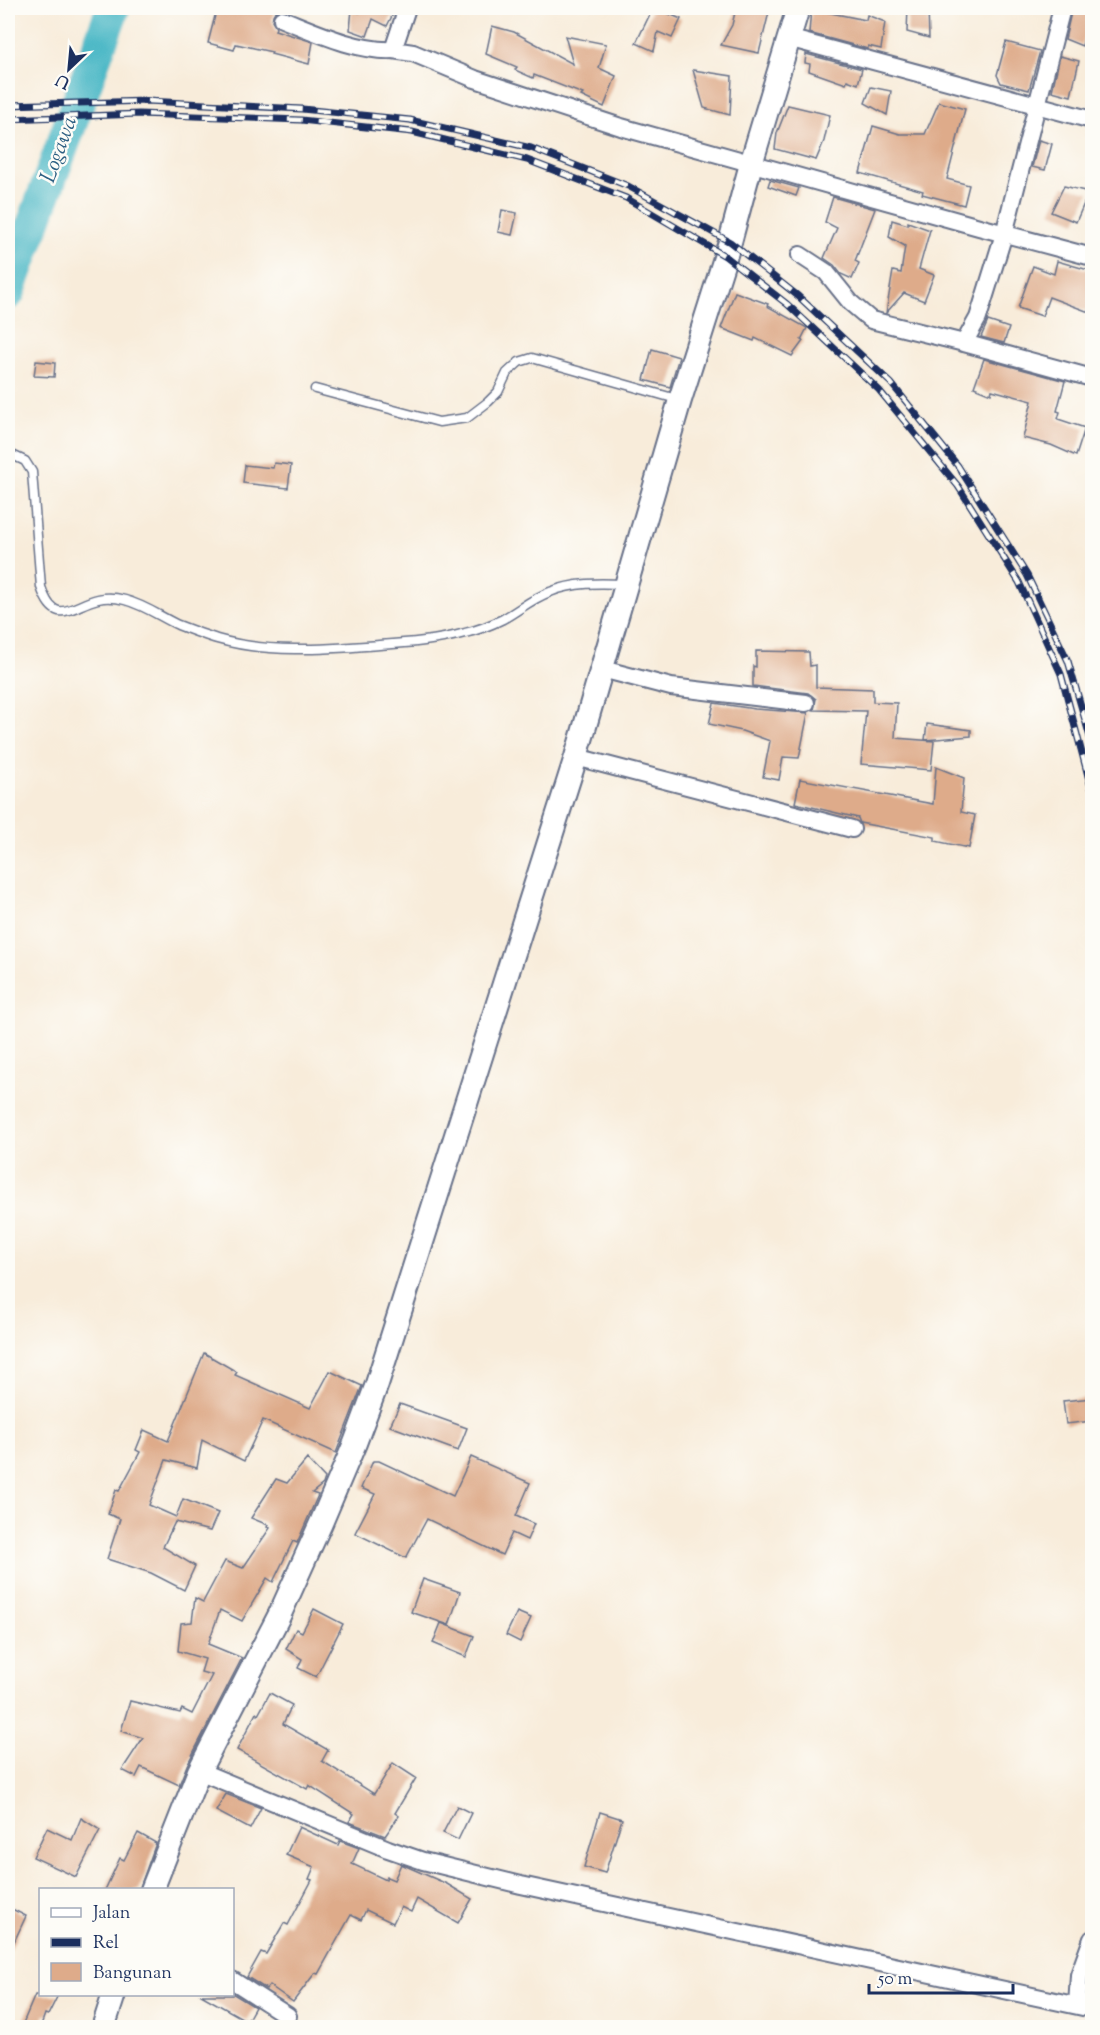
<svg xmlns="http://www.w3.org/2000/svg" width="1100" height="2035" viewBox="0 0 1100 2035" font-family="'Sorts Mill Goudy',serif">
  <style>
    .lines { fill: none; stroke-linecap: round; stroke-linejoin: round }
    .river { stroke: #4bb8c6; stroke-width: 34 }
    .building { fill: #deab8a }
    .service-casing { stroke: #687189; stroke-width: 11 }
    .minor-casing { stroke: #687189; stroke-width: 20 }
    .secondary-casing { stroke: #687189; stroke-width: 26 }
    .service { stroke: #fff; stroke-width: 8 }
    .minor { stroke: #fff; stroke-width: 16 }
    .secondary { stroke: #fff; stroke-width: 22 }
    .rail-casing { stroke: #1b2f5e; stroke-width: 7 }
    .rail { stroke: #fdfcf7; stroke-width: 4.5; stroke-dasharray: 14; stroke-linecap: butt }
    .labels { text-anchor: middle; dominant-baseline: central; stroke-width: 5; stroke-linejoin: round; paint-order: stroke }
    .water-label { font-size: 22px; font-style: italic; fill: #2c5f82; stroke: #fdfcf7 }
  </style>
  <rect width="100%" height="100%" fill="#fdfcf7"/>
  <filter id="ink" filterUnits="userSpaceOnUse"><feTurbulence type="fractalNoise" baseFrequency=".0167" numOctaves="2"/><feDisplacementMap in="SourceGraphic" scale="12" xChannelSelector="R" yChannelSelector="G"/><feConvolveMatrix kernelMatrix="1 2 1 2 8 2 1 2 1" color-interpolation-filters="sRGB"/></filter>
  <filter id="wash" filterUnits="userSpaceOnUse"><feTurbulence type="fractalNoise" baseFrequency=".008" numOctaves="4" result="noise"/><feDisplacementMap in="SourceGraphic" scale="24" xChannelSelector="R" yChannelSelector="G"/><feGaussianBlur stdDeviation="1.35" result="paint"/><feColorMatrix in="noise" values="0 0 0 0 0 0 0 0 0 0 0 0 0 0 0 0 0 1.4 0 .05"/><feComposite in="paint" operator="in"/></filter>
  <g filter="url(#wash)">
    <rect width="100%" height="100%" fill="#f8ecda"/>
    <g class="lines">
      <polyline class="river" points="8,293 113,8"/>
    </g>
    <g id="blocks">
      <g class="building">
        <polygon points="217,8 285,8 276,10 273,15 272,21 276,28 275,30 313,42 309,64 271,54 272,52 236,44 234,50 208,43"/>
        <polygon points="350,8 396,8 387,26 373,19 367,36 350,30 352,9 360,13"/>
        <polygon points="653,8 663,8 662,11 681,19 672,38 658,32 654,51 636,43"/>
        <polygon points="736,8 770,8 759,53 721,45 732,25"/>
        <polygon points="908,8 928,8 929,38 907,32"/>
        <polygon points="1072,8 1092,8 1082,46 1065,39"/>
        <polygon points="811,9 866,20 867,15 885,22 881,49 868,46 868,49 809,33"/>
        <polygon points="492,26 514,32 573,64 565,36 606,44 599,68 616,76 604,107 581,96 583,94 534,75 533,78 515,70 517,67 486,54"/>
        <polygon points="1006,42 1040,51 1029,90 1001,83 997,75"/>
        <polygon points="806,54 862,69 858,84 847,80 846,84 809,71 810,64 805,63"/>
        <polygon points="1060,56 1079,61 1071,96 1052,91"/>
        <polygon points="693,70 732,76 730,115 704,108"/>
        <polygon points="871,87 891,91 887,115 865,103"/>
        <polygon points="939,102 965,109 947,179 969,185 964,205 922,194 923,191 860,173 873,126 900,134 925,134"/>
        <polygon points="788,105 830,115 824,141 816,160 775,149 777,133"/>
        <polygon points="1039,140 1052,144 1045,170 1032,167"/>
        <polygon points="770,180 799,188 796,196 768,186"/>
        <polygon points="1064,186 1089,192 1076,222 1051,212"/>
        <polygon points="833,197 875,209 855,261 859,263 852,279 841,274 834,265 824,258 837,228 825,222"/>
        <polygon points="502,210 517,213 512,235 498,232"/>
        <polygon points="892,220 908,225 908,222 930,230 919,269 934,275 924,301 904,293 886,313 893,271 901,273 905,246 889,237"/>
        <polygon points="1057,261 1092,271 1092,301 1089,312 1049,297 1042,316 1018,308 1033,266 1054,274"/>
        <polygon points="735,292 768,304 767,306 807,328 801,340 803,341 792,356 755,338 754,341 721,328"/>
        <polygon points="988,321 1009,328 1004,343 981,337"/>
        <polygon points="652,349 679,357 670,387 644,380"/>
        <polygon points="984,359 1065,381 1057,411 1060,412 1058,419 1085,428 1076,456 1051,445 1023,438 1032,401 992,390 991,394 974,387"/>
        <polygon points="36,361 55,363 54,377 34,376"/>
        <polygon points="274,463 291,465 288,488 243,483 245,465 273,468"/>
        <polygon points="756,651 809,652 810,666 816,665 816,687 873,689 873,702 897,703 895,738 934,741 931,770 861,764 866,711 814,710 816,699 808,693 753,686 753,666 756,667"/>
        <polygon points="714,703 755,709 808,713 799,758 783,757 779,780 763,777 770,741 742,731 709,724"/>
        <polygon points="927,724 971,730 971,736 925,740"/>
        <polygon points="936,767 964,778 961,812 975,815 969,848 935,841 935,837 860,823 858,818 795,803 800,779 933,804"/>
        <polygon points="204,1353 237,1372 235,1375 310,1408 330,1371 362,1386 336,1453 263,1420 244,1461 202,1440 197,1468 166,1460 149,1505 176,1517 183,1499 218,1513 210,1531 175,1522 163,1547 195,1566 184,1590 151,1573 107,1559 120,1519 108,1514 116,1490 119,1491 140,1452 136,1450 144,1430 168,1441"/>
        <polygon points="1092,1398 1092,1421 1066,1424 1063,1401"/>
        <polygon points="400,1404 467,1428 458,1451 390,1426"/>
        <polygon points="471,1457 530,1483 516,1516 534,1524 527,1540 512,1533 502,1555 427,1519 406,1558 355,1533 375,1494 361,1488 373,1461 379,1461 453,1496"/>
        <polygon points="307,1459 325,1478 323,1484 312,1493 318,1495 297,1543 293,1541 273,1582 267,1578 242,1621 220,1610 208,1644 242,1658 187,1765 179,1785 141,1767 136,1777 122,1770 143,1738 121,1731 130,1701 180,1713 182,1709 192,1714 212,1675 201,1672 205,1659 178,1651 181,1623 192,1622 195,1598 203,1602 225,1561 243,1568 270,1528 267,1527 268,1525 251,1518 276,1479 287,1483"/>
        <polygon points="423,1579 460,1592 449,1625 411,1612"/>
        <polygon points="314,1609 343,1624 316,1677 298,1668 302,1659 286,1649 296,1629 302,1632"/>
        <polygon points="517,1612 531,1618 520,1642 506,1635"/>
        <polygon points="441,1623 474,1636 466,1657 433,1643"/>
        <polygon points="270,1693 292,1705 283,1724 328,1750 322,1761 374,1794 393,1763 416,1778 395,1813 399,1816 385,1836 349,1822 354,1814 309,1785 307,1789 237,1750 256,1713 258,1715"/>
        <polygon points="226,1794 261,1808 250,1829 216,1811"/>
        <polygon points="457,1806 471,1813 458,1840 443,1833"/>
        <polygon points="600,1812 622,1819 605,1873 584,1867"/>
        <polygon points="81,1818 100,1830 76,1877 33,1857 47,1828 72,1840"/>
        <polygon points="299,1827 338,1845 340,1841 359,1848 352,1864 386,1880 387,1877 394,1880 401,1864 447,1884 472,1899 458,1923 417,1899 411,1912 401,1907 393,1923 366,1910 361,1920 351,1915 318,1974 315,1973 293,2002 269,1985 266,1989 247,1977 261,1952 266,1954 284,1923 288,1925 312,1880 309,1879 314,1867 286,1855"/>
        <polygon points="138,1833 156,1843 139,1890 105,1890 120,1858 124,1860"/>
        <polygon points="8,1907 26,1916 8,1955"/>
        <polygon points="232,1993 255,2007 247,2021 201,1995 232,1995"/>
        <polygon points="35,1995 58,1995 48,2015 45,2014 40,2028 21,2028"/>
      </g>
    </g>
  </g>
  <g filter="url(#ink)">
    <use href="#blocks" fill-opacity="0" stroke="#687189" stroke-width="1.5"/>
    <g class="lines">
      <g class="service-casing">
        <g id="service">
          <polyline points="315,389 439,422 467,418 488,402 498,392 507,373 519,362 532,358 680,400"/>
          <path d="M8 453 25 461 32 472 41 587C55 629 72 605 98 599 107 597 117 598 125 600 144 605 161 617 178 625 191 630 204 635 217 639 269 654 326 649 379 645 408 643 437 641 465 633 478 630 491 625 503 619 519 610 533 598 550 592 574 582 600 583 626 584"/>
        </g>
      </g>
      <g class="minor-casing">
        <g id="minor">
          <polyline points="407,8 393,50 413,53 475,79 621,127 979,227 1092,257"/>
          <polyline points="1062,8 1004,234 978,318 964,343 1092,378"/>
          <path d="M282 19C315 32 358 52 393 50"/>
          <polyline points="788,38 1092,120"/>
          <polyline points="800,255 826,272 851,303 871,320 964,343"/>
          <polyline points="602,669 671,687 806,703"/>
          <polyline points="576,757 852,829"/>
          <polyline points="199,1771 388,1849 423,1861 521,1885 1092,2009"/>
          <polyline points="232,1980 288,2016"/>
          <polyline points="1077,2005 1079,1975 1092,1939"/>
        </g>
      </g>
      <g class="secondary-casing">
        <g id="secondary">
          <polyline points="152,1890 199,1771 279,1616 321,1523 355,1443 377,1384 576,757 680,400 730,242 751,164 798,8"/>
          <polyline points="103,2028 114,1994"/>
        </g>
      </g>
      <use href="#service" class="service"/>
      <use href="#minor" class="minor"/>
      <use href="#secondary" class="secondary"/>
      <g class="rail-casing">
        <g id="rail">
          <polyline points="8,105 147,101 302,109 410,120 531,148 628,186 730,242 798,296 891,383 958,466 1027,575 1068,661 1092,744"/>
          <polyline points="8,119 139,114 301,120 412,132 527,160 626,198 725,256 787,304 879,390 958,486 1019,582 1061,674 1092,791"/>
        </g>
      </g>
      <use href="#rail" class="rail"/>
    </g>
  </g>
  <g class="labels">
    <g class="water-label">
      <text transform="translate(60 150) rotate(-70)">Logawa</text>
    </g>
  </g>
  <rect width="1100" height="2035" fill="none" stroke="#fdfcf7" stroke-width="30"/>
  <rect x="39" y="1888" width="195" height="108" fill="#fdfcf7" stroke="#a3aaba" stroke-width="1.5"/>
  <rect x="51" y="1908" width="30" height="9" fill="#ffffff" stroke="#a3aaba" stroke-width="1.5"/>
  <text x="93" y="1918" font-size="18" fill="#1b2f5e">Jalan</text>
  <rect x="51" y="1938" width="30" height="9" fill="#1b2f5e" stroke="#a3aaba" stroke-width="1.5"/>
  <text x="93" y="1948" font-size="18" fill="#1b2f5e">Rel</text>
  <rect x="51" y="1963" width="30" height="18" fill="#deab8a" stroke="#a3aaba" stroke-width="1.5"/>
  <text x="93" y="1978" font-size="18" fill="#1b2f5e">Bangunan</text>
  <g transform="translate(69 69) rotate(206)" stroke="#fdfcf7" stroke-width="4.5" paint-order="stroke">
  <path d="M0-4.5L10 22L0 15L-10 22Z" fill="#1b2f5e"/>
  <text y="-9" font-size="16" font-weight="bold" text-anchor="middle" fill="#1b2f5e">U</text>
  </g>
  <path d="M869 1984v9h144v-9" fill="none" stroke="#1b2f5e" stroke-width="3"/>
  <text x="878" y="1984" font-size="18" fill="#1b2f5e" stroke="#fdfcf7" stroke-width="4.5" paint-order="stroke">50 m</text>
</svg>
